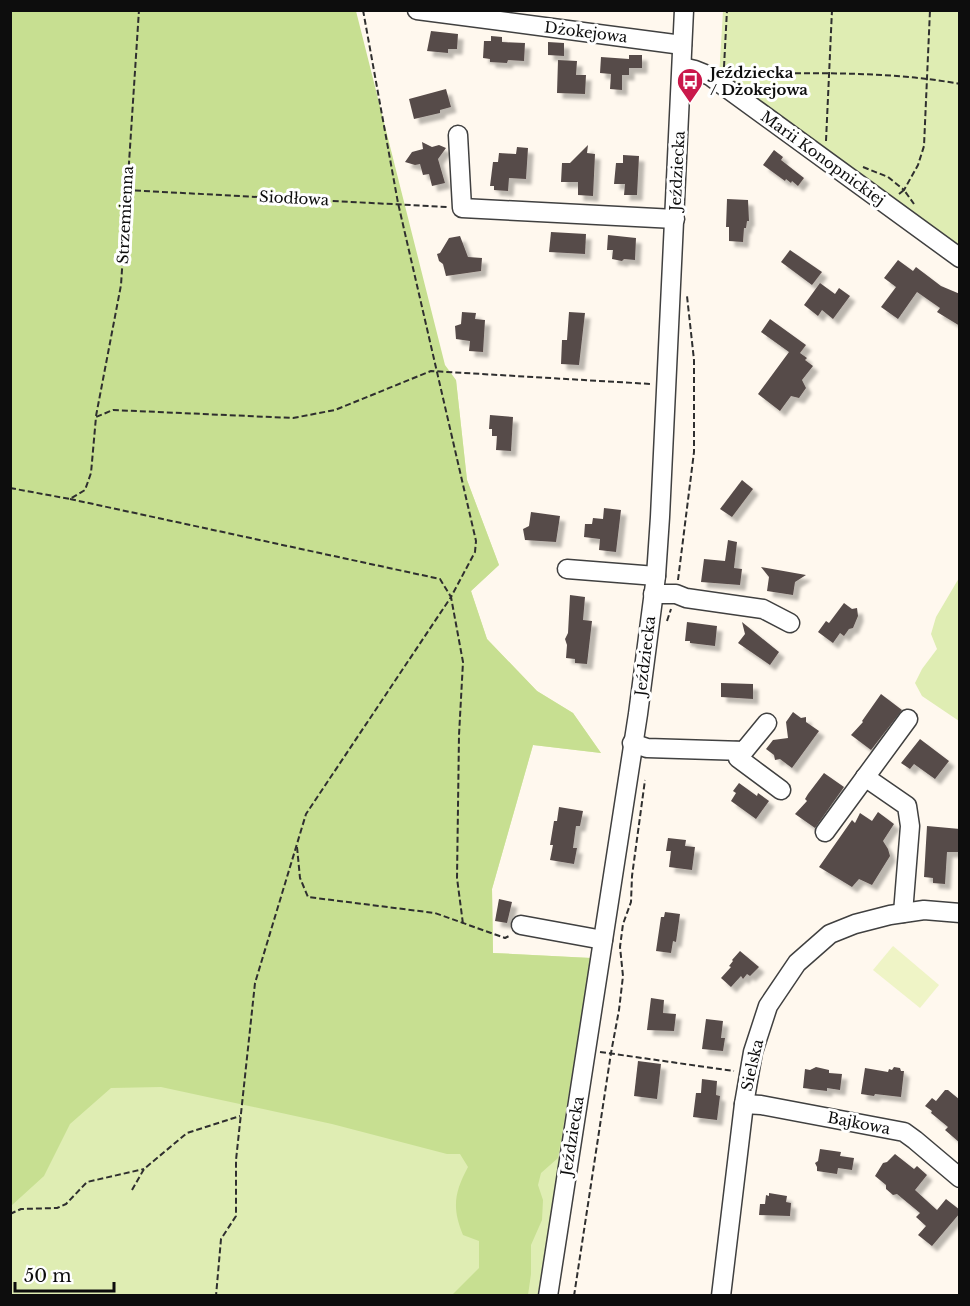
<svg xmlns="http://www.w3.org/2000/svg" width="970" height="1306" viewBox="0 0 970 1306" font-family="'Libre Baskerville',serif">
  <style>
    .green { fill: #dfedb3 }
    .forest { fill: #c7df91 }
    .pitch { fill: #eff4c6 }
    .building { fill: #574b49; filter: url(#shadow) }
    .lines { fill: none; stroke-linecap: round; stroke-linejoin: round }
    .minor-casing { stroke: #404040; stroke-width: 21 }
    .path { stroke: #2f2f2f; stroke-width: 2; stroke-dasharray: 6 3; stroke-linecap: butt }
    .minor { stroke: #fff; stroke-width: 18 }
    .labels { text-anchor: middle; dominant-baseline: central; stroke-width: 6; stroke-linejoin: round; paint-order: stroke }
    .street-label { font-size: 15px; fill: #0d0d0d; stroke: #fff }
    .poi-label { font-size: 15px; font-weight: bold; fill: #0d0d0d; stroke: #fff; text-anchor: start }
  </style>
  <defs>
    <filter id="shadow"><feDropShadow dx="5.5" dy="5.5" stdDeviation="1.5" flood-color="#0004"/></filter>
  </defs>
  <rect width="100%" height="100%" fill="#fff8ee"/>
  <g class="green">
    <polygon points="10,11 401,376 456,380 467,480 499,565 471,591 487,639 537,691 573,713 601,753 533,745 492,889 493,953 591,958 538,1295 11,1295"/>
    <polygon points="723,11 959,11 959,251 719,77"/>
    <polygon points="959,578 959,721 922,696 915,683 922,669 937,649 931,634 936,617"/>
  </g>
  <path class="forest" d="M11 10 356 11 445 365 456 380 467 480 499 565 471 591 487 639 537 691 573 713 601 753 533 745 492 889 493 953 591 958 558 1158 541 1173 538 1185 543 1200 542 1220 531 1245V1274L528 1295H452L479 1268V1241L463 1235C452 1208 454 1193 468 1167L460 1154H447L332 1124 161 1087 111 1088 70 1124 44 1176 11 1206Z"/>
  <polygon class="pitch" points="893,946 939,985 920,1008 873,970"/>
  <g class="building">
    <polygon points="431,31 458,34 457,49 448,49 448,53 427,51"/>
    <polygon points="491,36 502,37 502,42 525,43 524,61 508,60 507,63 490,62 490,59 483,58 484,41 491,41"/>
    <polygon points="548,42 564,43 564,56 548,55"/>
    <polygon points="629,55 642,55 642,68 629,68 629,75 622,75 622,90 610,89 611,74 600,73 601,57 629,59"/>
    <polygon points="558,60 577,61 576,75 586,75 585,94 557,93"/>
    <polygon points="446,89 451,107 440,110 440,113 414,119 409,99"/>
    <polygon points="422,142 432,147 439,145 446,148 438,159 445,183 432,186 429,174 423,175 420,164 415,165 405,162 412,152 423,149"/>
    <polygon points="588,145 587,153 595,154 593,196 578,195 578,182 561,182 562,163 570,163"/>
    <polygon points="517,147 528,148 526,179 509,178 508,191 494,190 494,186 490,186 493,162 498,162 499,153 516,154"/>
    <polygon points="774,150 783,157 781,160 804,178 798,186 792,181 791,183 786,179 785,181 763,165"/>
    <polygon points="623,155 639,156 637,195 624,195 625,184 614,184 616,163 623,163"/>
    <polygon points="727,199 748,200 749,221 747,221 746,228 744,228 743,242 729,241 729,227 726,227"/>
    <polygon points="551,232 586,234 585,254 549,252"/>
    <polygon points="608,235 636,238 635,260 624,259 622,261 612,259 613,250 607,250"/>
    <polygon points="460,236 468,257 482,258 481,271 446,276 443,264 439,261 437,254 440,253 449,238"/>
    <polygon points="790,250 822,272 812,285 781,262"/>
    <polygon points="898,260 913,271 916,267 941,286 960,294 960,326 937,312 940,308 917,292 898,319 881,307 896,287 884,278"/>
    <polygon points="820,283 835,294 839,288 850,296 833,319 822,310 818,316 804,305"/>
    <polygon points="462,312 476,313 475,319 485,320 483,352 469,351 470,341 456,339 455,326 461,324"/>
    <polygon points="569,312 585,313 579,365 561,364 562,340 567,340"/>
    <polygon points="770,319 806,345 800,353 807,358 805,360 813,366 802,380 806,388 799,398 791,396 780,411 758,394 789,352 761,332"/>
    <polygon points="490,415 513,417 511,451 496,450 497,436 492,436 492,429 489,429"/>
    <polygon points="742,480 753,489 732,517 720,509"/>
    <polygon points="604,508 621,510 616,552 599,550 600,539 584,537 585,524 592,524 593,518 603,519"/>
    <polygon points="531,512 560,516 556,542 525,540 523,529 529,526"/>
    <polygon points="728,540 737,542 734,568 742,569 740,585 701,582 704,559 725,561"/>
    <polygon points="761,567 806,575 795,582 793,595 767,591 769,577"/>
    <polygon points="570,595 585,597 583,620 592,621 587,664 575,663 575,659 566,658 567,645 565,639 568,633"/>
    <polygon points="844,603 852,609 857,608 858,616 853,628 849,629 844,636 840,633 833,643 818,632 826,621 829,623"/>
    <polygon points="687,622 717,626 715,646 690,643 690,641 685,641"/>
    <polygon points="742,622 779,652 770,665 738,643 745,634"/>
    <polygon points="721,683 753,684 753,699 721,697"/>
    <polygon points="881,694 902,710 871,750 851,735 863,722 862,721"/>
    <polygon points="793,712 801,718 806,717 806,722 819,731 792,768 780,759 775,760 774,755 766,749 773,740 788,738 786,722"/>
    <polygon points="920,739 949,761 935,779 914,764 910,769 901,763"/>
    <polygon points="824,773 844,787 815,828 795,814 807,801 805,799 808,794"/>
    <polygon points="739,783 757,796 758,793 769,801 756,819 731,801 736,793 733,791"/>
    <polygon points="559,807 583,811 580,826 576,826 573,848 577,848 574,864 550,860 553,845 550,845 554,821 557,821"/>
    <polygon points="878,812 894,824 883,841 888,849 890,856 872,885 859,879 852,887 819,867 852,820 855,823 860,813 872,821"/>
    <polygon points="927,826 960,829 960,852 947,852 945,884 933,883 933,878 924,877"/>
    <polygon points="668,838 686,840 685,846 695,847 692,870 669,867 671,851 666,851"/>
    <polygon points="499,899 512,902 507,923 495,921"/>
    <polygon points="665,912 680,914 676,942 673,941 671,953 656,951 661,917 664,917"/>
    <polygon points="740,951 759,967 750,976 747,974 743,979 741,976 731,987 721,978 731,967 729,966 733,961 732,960"/>
    <polygon points="651,998 664,1000 663,1013 676,1014 674,1031 647,1030"/>
    <polygon points="706,1019 723,1021 721,1038 725,1038 723,1051 702,1049"/>
    <polygon points="638,1061 661,1064 657,1099 634,1096"/>
    <polygon points="816,1067 829,1070 829,1073 842,1074 840,1090 827,1088 827,1091 803,1088 805,1069 810,1070"/>
    <polygon points="894,1067 900,1068 901,1071 904,1071 901,1097 875,1094 874,1096 861,1094 865,1068 888,1072 889,1069 892,1070"/>
    <polygon points="702,1079 717,1081 716,1095 720,1096 717,1120 693,1117 696,1093 701,1093"/>
    <polygon points="945,1090 948,1090 960,1100 960,1143 945,1130 948,1127 931,1113 932,1111 925,1106 932,1098 936,1101"/>
    <polygon points="820,1149 841,1152 840,1156 854,1158 852,1170 838,1168 837,1174 817,1171 817,1167 815,1163 818,1161"/>
    <polygon points="895,1154 914,1169 917,1166 927,1175 915,1190 937,1210 946,1199 960,1210 960,1213 932,1246 918,1235 926,1226 916,1217 920,1213 897,1194 893,1195 886,1189 886,1185 875,1176 883,1163 887,1162"/>
    <polygon points="769,1193 787,1196 786,1202 791,1203 790,1216 759,1215 760,1204 765,1204 766,1195 769,1196"/>
  </g>
  <g class="lines">
    <g class="minor-casing">
      <g id="minor">
        <polyline points="417,10 682,45"/>
        <polyline points="682,67 695,70 710,76 960,258"/>
        <polyline points="458,135 462,208 675,219"/>
        <polyline points="567,569 656,576"/>
        <polyline points="653,594 676,594 686,598 763,609 790,623"/>
        <polyline points="632,743 647,748 744,751 767,723"/>
        <polyline points="736,751 738,758 781,790"/>
        <polyline points="865,777 907,806 910,826 903,913"/>
        <polyline points="825,832 908,719"/>
        <polyline points="521,925 603,940"/>
        <polyline points="744,1104 761,1105 904,1132 915,1140 960,1178"/>
        <polyline points="548,1296 638,714 656,576 660,517 684,10"/>
        <polyline points="721,1296 744,1104 753,1052 768,1006 797,963 830,934 855,924 890,915 924,910 960,913"/>
      </g>
    </g>
    <g class="path">
      <polyline points="363,10 398,203 476,541 475,552 451,597 463,662 459,735 457,878 463,924"/>
      <polyline points="724,67 727,10"/>
      <path d="M732 73C808 74 885 70 960 84"/>
      <polyline points="826,141 832,10"/>
      <polyline points="863,167 888,177 904,190 918,165 924,146 930,10"/>
      <polyline points="126,190 447,207"/>
      <polyline points="899,194 904,190 914,204"/>
      <polyline points="96,416 121,285 139,10"/>
      <polyline points="10,488 70,499 85,490 91,473 96,417 113,410 293,418 335,410 431,371 651,384"/>
      <polyline points="70,499 440,579 451,597 306,814 255,983 236,1160 236,1216 221,1239 216,1296"/>
      <polyline points="678,580 694,452 694,360 687,296"/>
      <polyline points="667,621 671,609"/>
      <polyline points="297,847 300,878 308,897 435,913 505,938 509,936"/>
      <polyline points="600,1052 734,1071"/>
      <polyline points="132,1190 144,1169 187,1133 240,1116"/>
      <polyline points="10,1214 21,1209 57,1208 66,1204 87,1182 144,1169"/>
      <polyline points="574,1296 611,1053 619,1010 623,976 620,947 623,924 631,902 632,876 645,780"/>
    </g>
    <use href="#minor" class="minor"/>
  </g>
  <defs>
    <g id="bus-pin" transform="scale(1.35)"><path d="M0 17L-7.5 6A9.5 9.5 0 1 1 7.5 6Z" fill="#ca194b" stroke="#fff"/><path d="M-5-6H5V4H4V6H2V4H-2V6H-4V4H-5ZM-3.5-4V0h7V-4ZM-3.5 1.2v1.5H-2V1.2ZM2 1.2v1.5H3.5V1.2Z" fill="#fff"/></g>
  </defs>
  <g fill-rule="evenodd">
    <use href="#bus-pin" x="690" y="81"/>
  </g>
  <g class="labels">
    <g class="street-label">
      <text transform="translate(586 32) rotate(7)">Dżokejowa</text>
      <text transform="translate(823 158) rotate(36)">Marii Konopnickiej</text>
      <text transform="translate(677 171) rotate(-87)">Jeździecka</text>
      <text transform="translate(294 198) rotate(3)">Siodłowa</text>
      <text transform="translate(125 215) rotate(-87)">Strzemienna</text>
      <text transform="translate(645 656) rotate(-83)">Jeździecka</text>
      <text transform="translate(752 1065) rotate(-77)">Sielska</text>
      <text transform="translate(859 1123) rotate(11)">Bajkowa</text>
      <text transform="translate(572 1136) rotate(-81)">Jeździecka</text>
    </g>
    <g class="poi-label">
      <text x="710" y="72">Jeździecka<tspan x="710" dy="17">/ Dżokejowa</tspan></text>
    </g>
  </g>
  <rect width="970" height="1306" fill="none" stroke="#0d0d0d" stroke-width="24"/>
  <path d="M15 1282v9h99v-9" fill="none" stroke="#0d0d0d" stroke-width="3"/>
  <text x="24" y="1282" font-size="18" fill="#0d0d0d" stroke="#ffffff" stroke-width="4.5" paint-order="stroke">50 m</text>
</svg>
